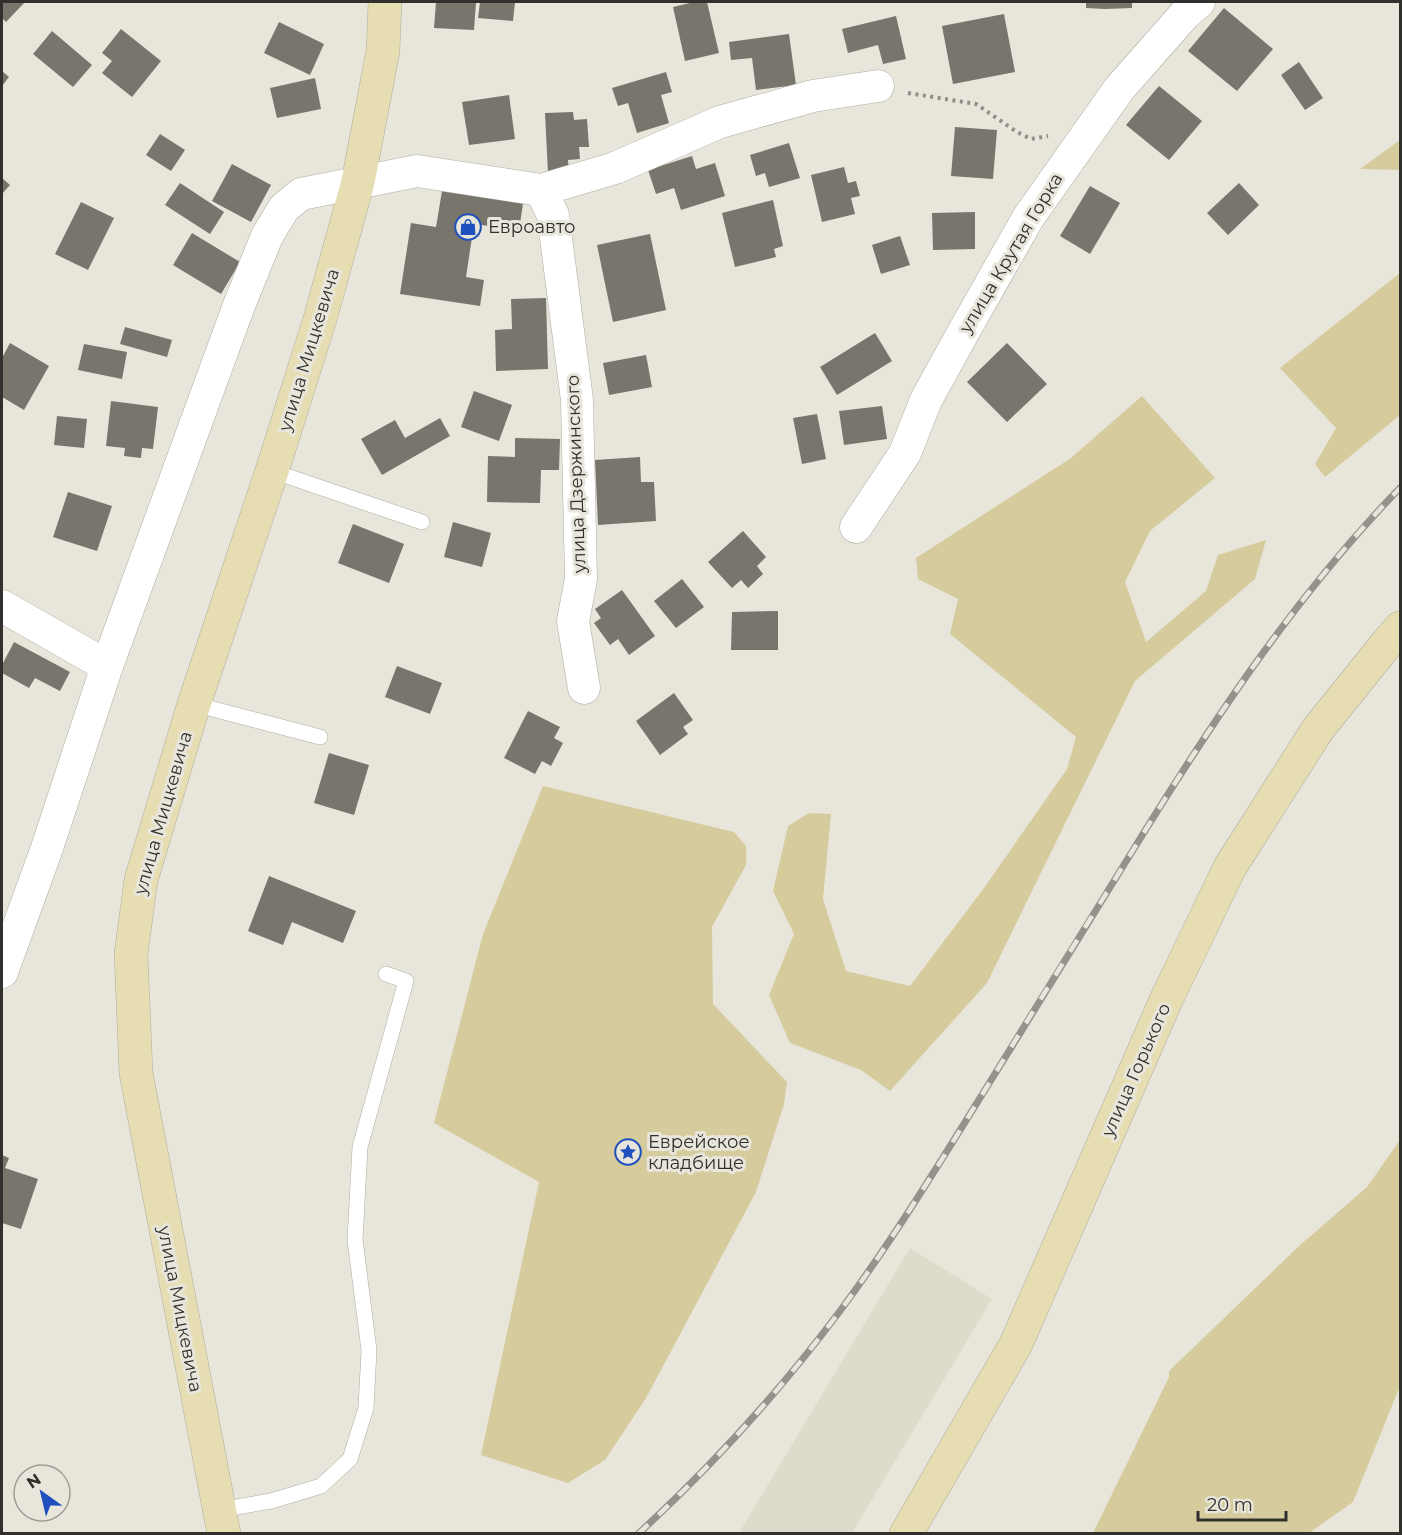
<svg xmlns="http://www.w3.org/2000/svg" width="1402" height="1535" viewBox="0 0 1402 1535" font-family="Montserrat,sans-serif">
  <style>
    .built { fill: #dedbca }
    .green { fill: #d6cb9d }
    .building { fill: #77756c }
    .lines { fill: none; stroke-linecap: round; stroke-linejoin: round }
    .lane-casing { stroke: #aeaca2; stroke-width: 16 }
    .street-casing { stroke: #aeaca2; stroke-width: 33 }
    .secondary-casing { stroke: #aeaca2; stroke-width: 34 }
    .path { stroke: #908f87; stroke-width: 4; stroke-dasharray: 3 4.5; stroke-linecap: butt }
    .lane { stroke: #fff; stroke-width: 15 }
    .street { stroke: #fff; stroke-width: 32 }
    .secondary { stroke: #e6deb2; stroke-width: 33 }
    .rail-casing { stroke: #94938b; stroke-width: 7 }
    .rail { stroke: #e8e6db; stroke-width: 4.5; stroke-dasharray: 14; stroke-linecap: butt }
    .labels { text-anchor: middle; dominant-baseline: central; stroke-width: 6; stroke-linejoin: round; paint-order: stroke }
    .poi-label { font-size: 18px; fill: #31302c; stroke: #e8e6db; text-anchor: start }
    .street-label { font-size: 18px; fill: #31302c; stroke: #e8e6db }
  </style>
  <rect width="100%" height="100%" fill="#e8e6db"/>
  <polygon class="built" points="910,1248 992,1299 852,1533 739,1533"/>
  <g class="green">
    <polygon points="1400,140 1400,170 1360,169"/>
    <polygon points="1400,273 1400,415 1325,477 1315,464 1336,428 1280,368"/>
    <polygon points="1142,396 1215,478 1150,531 1125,582 1146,642 1206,591 1218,555 1266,540 1255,579 1135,681 987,983 890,1091 861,1070 790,1043 769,995 794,934 773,891 788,826 809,813 831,814 823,899 846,971 910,986 984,888 1067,769 1076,737 950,634 958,599 918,579 916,558 1071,458"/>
    <polygon points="543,786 734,832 746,846 746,865 712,927 713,1004 787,1082 784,1104 756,1192 646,1398 605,1460 568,1483 481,1455 539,1182 434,1123 483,934"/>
    <polygon points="1400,1140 1400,1386 1353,1502 1309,1533 1093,1533 1169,1377 1169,1371 1299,1246 1367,1187"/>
  </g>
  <g class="building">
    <polygon points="2,2 25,2 6,22 2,18"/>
    <polygon points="436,2 476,2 474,30 434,28"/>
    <polygon points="480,2 515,2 513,21 478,18"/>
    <polygon points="694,2 707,2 719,53 685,61 673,7"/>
    <polygon points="1086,2 1132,2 1132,8 1105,9 1086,8"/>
    <polygon points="1224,8 1273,49 1237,91 1188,51"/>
    <polygon points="1004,14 1015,72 953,84 942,26"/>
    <polygon points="896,16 906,59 883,64 878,45 848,53 842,29"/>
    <polygon points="279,22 324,44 310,75 264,53"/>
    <polygon points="121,29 161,61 132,97 102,73 112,61 102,53"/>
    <polygon points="52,31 92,65 73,87 33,54"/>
    <polygon points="789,34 796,85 756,90 752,58 731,60 729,42"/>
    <polygon points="1299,62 1323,98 1305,110 1281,75"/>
    <polygon points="2,71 9,77 2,86"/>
    <polygon points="666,72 672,92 661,95 669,123 637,133 628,103 618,106 612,88"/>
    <polygon points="315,78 321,109 277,118 270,88"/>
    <polygon points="1159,86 1202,121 1169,160 1126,125"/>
    <polygon points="509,95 515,139 469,145 462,102"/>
    <polygon points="573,112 574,120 587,119 589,147 579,147 580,159 568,160 569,173 548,173 545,113"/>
    <polygon points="955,127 997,130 993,179 951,176"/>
    <polygon points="160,134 185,150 171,171 146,155"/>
    <polygon points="789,143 800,178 769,187 765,173 756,176 750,155"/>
    <polygon points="692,156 696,169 715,163 725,196 681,210 674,188 656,194 648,170"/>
    <polygon points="232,164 271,185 251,222 212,201"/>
    <polygon points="844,167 848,183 856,181 860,196 851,198 855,214 822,222 811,175"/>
    <polygon points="2,178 10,185 2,194"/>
    <polygon points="180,183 224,212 210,234 165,205"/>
    <polygon points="1239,183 1259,205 1228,235 1207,213"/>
    <polygon points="443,185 524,197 519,230 474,224 466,277 484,280 480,306 400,294 411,223 436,227"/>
    <polygon points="1090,186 1120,203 1090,254 1060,236"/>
    <polygon points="773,200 783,246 774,249 776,257 735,267 722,213"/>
    <polygon points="81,202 114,218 88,270 55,254"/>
    <polygon points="975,212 975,249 933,250 932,213"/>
    <polygon points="192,233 240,262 221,294 173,265"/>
    <polygon points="650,234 666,310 613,322 597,245"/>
    <polygon points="900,236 910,265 881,274 872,245"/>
    <polygon points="546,298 548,369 496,371 495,330 512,329 511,299"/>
    <polygon points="125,327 172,340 167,357 120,344"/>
    <polygon points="875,333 892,361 837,395 820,367"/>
    <polygon points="10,343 49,366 24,410 2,397 2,358"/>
    <polygon points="1007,343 1047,384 1007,422 967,382"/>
    <polygon points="84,344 127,352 122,379 78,370"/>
    <polygon points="646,355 652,387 609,395 603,363"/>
    <polygon points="474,391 512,405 499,441 461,427"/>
    <polygon points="111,401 158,407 153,449 142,448 141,458 124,456 125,448 106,446"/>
    <polygon points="882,406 887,439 844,445 839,411"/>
    <polygon points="817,414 826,459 802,464 793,418"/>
    <polygon points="57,416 87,419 84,448 54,445"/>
    <polygon points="440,418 450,436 382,475 361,439 395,420 405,438"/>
    <polygon points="515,438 560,439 559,470 541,470 540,503 487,502 488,456 515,457"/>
    <polygon points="640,457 641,482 654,482 656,521 598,525 595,460"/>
    <polygon points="68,492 112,506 97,551 53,537"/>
    <polygon points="453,522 491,533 482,567 444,557"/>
    <polygon points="353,524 404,544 389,583 338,563"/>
    <polygon points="743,531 766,557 757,566 763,574 748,588 741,580 732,588 708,562"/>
    <polygon points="682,579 704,607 676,628 654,601"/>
    <polygon points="622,590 655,636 629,655 618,639 610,645 594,623 601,618 595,609"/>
    <polygon points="778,611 778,650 731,650 732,612"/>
    <polygon points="14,642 70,672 60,691 35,678 29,688 2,673 2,665"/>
    <polygon points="397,666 442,683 430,714 385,697"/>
    <polygon points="674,693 693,720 683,727 688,734 660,755 636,721"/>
    <polygon points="528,711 560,727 554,738 563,743 551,766 542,761 535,774 504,758"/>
    <polygon points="329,753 369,765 354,815 314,803"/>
    <polygon points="269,876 356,911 343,943 292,922 283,945 248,931"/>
    <polygon points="2,1155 9,1158 5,1168 38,1179 21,1229 2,1223"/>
  </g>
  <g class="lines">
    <g class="lane-casing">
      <g id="lane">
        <polyline points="272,471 422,522"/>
        <polyline points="194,704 320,737"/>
        <polyline points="219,1510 271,1501 321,1486 350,1459 366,1408 369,1350 355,1240 360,1147 406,981 386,974"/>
      </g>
    </g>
    <g class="street-casing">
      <g id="street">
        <polyline points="541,190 553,215 577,400 581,579 573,621 584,688"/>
        <polyline points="856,527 905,453 926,400 964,331 1028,218 1119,89 1185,14 1199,2"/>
        <polyline points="2,606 107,666"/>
        <polyline points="2,972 47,848 107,666 238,308 267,236 284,208 301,194 417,171 541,190 615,168 720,122 813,96 878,86"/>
      </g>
    </g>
    <g class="secondary-casing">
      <g id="secondary">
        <polyline points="224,1534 136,1073 131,954 141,880 194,704 272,471 320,319 358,182 383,51 385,2"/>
        <polyline points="906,1534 1016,1344 1167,998 1230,867 1318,729 1388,642 1400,628"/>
      </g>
    </g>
    <polyline class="path" points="908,93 976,104 1017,132 1031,139 1048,136"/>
    <use href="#lane" class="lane"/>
    <use href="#street" class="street"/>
    <use href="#secondary" class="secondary"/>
    <g class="rail-casing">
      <path id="rail" d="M638 1534C712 1466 780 1391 840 1311 895 1237 944 1156 993 1077 1038 1003 1084 929 1130 855 1210 725 1294 597 1400 488"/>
    </g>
    <use href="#rail" class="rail"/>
  </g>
  <defs>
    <g id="shop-ring" transform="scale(1.35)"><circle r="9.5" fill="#e8e6db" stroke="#1f50bd" stroke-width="1.5"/><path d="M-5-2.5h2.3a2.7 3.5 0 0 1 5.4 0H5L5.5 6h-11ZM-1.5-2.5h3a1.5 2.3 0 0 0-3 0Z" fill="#1f50bd"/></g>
    <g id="sight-ring" transform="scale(1.35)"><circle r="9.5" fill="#e8e6db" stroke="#1f50bd" stroke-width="1.5"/><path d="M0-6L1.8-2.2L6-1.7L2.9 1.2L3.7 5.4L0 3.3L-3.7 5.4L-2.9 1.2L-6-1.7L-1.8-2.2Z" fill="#1f50bd"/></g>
  </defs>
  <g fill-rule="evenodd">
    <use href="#shop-ring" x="468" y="227"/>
    <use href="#sight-ring" x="628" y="1152"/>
  </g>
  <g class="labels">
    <g class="poi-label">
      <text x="488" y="227">Евроавто</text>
      <text x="648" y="1142">Еврейское<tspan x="648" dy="21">кладбище</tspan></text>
    </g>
    <g class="street-label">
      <text transform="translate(1011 253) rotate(-59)">улица Крутая Горка</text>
      <text transform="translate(309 350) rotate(-73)">улица Мицкевича</text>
      <text transform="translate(576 474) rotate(-92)">улица Дзержинского</text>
      <text transform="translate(163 813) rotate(-74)">улица Мицкевича</text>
      <text transform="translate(1136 1070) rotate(-66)">улица Горького</text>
      <text transform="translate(180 1309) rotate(79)">улица Мицкевича</text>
    </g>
  </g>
  <rect width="1402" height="1535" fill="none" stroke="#31302c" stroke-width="6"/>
  <g transform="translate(42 1493) rotate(326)"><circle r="28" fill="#e8e6db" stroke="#9f9d95" stroke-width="1.5"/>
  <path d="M0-4.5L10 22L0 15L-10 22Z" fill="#1f50bd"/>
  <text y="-9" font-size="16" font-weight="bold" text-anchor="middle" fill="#31302c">N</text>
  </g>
  <path d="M1198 1511v9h88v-9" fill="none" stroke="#31302c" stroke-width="3"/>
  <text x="1207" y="1511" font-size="18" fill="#31302c" stroke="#e8e6db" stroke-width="4.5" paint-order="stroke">20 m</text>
</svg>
